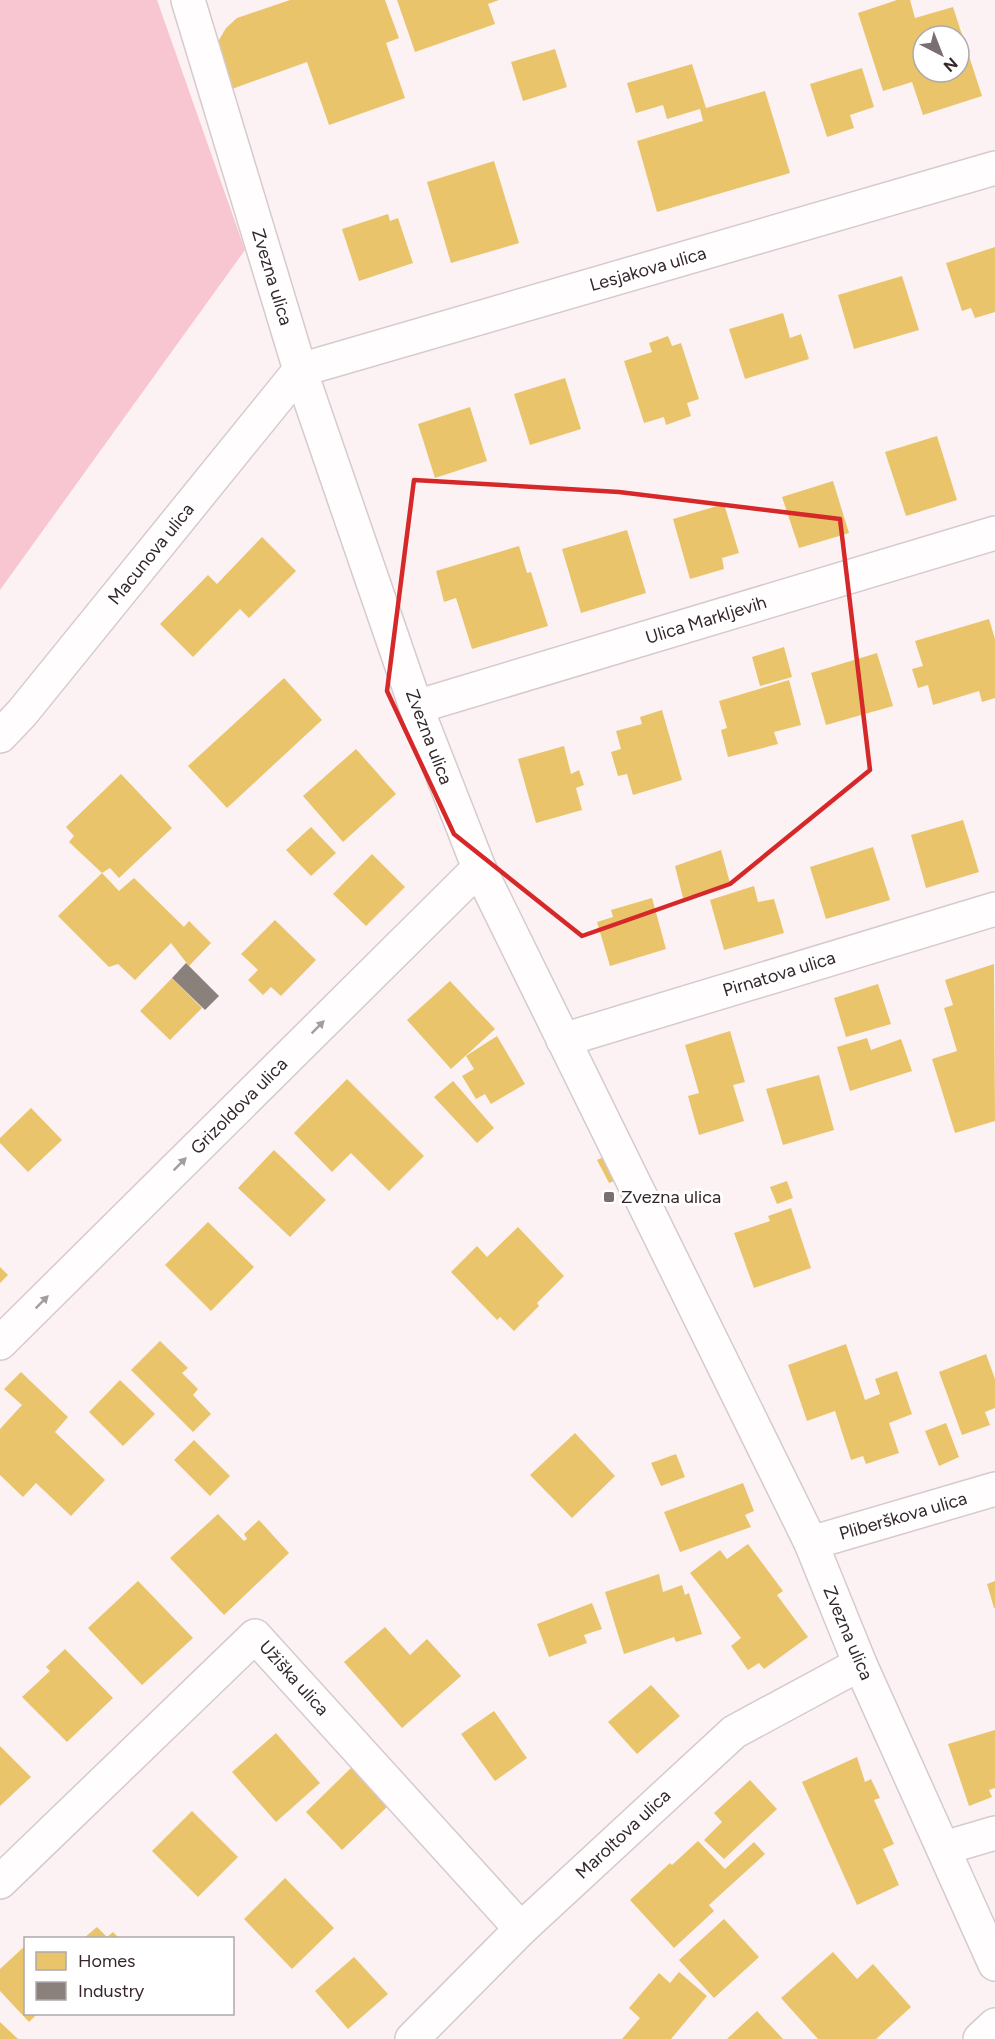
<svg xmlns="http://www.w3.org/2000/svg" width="995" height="2039" viewBox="0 0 995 2039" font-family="Figtree,sans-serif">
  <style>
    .forest { fill: #f8c6d1 }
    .homes { fill: #e9c46a; fill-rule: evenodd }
    .industry { fill: #8a817c }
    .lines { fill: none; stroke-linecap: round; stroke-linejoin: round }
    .minor-casing { stroke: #d6cacd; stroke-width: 36 }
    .minor { stroke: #fffdfd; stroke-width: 33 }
    .oneway { fill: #a49d9e }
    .marked { fill: none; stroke: #d62828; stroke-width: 4.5; stroke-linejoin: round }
    .poi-dot { fill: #7b6e71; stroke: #fff; stroke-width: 2 }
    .labels { text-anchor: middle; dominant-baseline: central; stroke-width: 6; stroke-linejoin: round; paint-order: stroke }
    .street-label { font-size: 18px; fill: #35272a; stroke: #fff }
    .poi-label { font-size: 18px; fill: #35272a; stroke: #fff; text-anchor: start }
  </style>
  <rect width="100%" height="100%" fill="#fcf2f4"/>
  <polygon class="forest" points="0,0 157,0 245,250 0,590"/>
  <g class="homes">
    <polygon points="290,0 385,0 399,38 386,43 405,98 329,125 307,62 232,89 219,53 219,40 226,28 237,18"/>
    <polygon points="397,0 499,0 488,4 495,24 415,52"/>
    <path d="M897 0H910L915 18 953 7 982 96 923 115 912 82 883 91 858 13ZM923 36H959V72H923Z"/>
    <polygon points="555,49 567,87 523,101 511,62"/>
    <polygon points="692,64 706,108 765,91 790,173 657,212 637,141 703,121 700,109 667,119 663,105 636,113 627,83"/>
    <polygon points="862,68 874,107 850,115 854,128 827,137 810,84"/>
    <polygon points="494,161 519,243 451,263 427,182"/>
    <polygon points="388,214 390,221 398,218 413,263 359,281 342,229"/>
    <polygon points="995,247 995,312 975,318 971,308 962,311 946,263"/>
    <polygon points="902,276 919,330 854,349 838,295"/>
    <polygon points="783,313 790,338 801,334 809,359 745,379 729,329"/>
    <polygon points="668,336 672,346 681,343 699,399 687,403 691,416 666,425 664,417 644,423 624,361 652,352 649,343"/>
    <polygon points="565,378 581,429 530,445 514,394"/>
    <polygon points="470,407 487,461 435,478 418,424"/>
    <polygon points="937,436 957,500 906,516 885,452"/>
    <polygon points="833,481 849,533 799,548 782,497"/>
    <polygon points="724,504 739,553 722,558 724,569 690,579 673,519"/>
    <polygon points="627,530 646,593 581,613 562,549"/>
    <polygon points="262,537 296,571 249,618 240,609 193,657 160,624 208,575 217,584"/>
    <polygon points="519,546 527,573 531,572 548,626 472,649 456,598 444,602 436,571"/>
    <polygon points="989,619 995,639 995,698 982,702 979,691 933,705 928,685 918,688 912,669 923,666 915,641"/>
    <polygon points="784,647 792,677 760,686 752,657"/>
    <polygon points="877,653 893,706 826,725 811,673"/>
    <polygon points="284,678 322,720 227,808 188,766"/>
    <polygon points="789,680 801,725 774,732 778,744 728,757 721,730 727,728 719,701"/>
    <polygon points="662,710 682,780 633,795 627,774 618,776 611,752 621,749 616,731 642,724 640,717"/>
    <polygon points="564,746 571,774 579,770 584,785 576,788 582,810 536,823 518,759"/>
    <polygon points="356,749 396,794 343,842 303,796"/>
    <polygon points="121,774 172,828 119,878 110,868 102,873 69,842 74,836 66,827"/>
    <polygon points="963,820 979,872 926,888 911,835"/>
    <polygon points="311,827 336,853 311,876 286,850"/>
    <polygon points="873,847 890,900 826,919 810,867"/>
    <polygon points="721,850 730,883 683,898 675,866"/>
    <polygon points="372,854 405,887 366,926 333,894"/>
    <polygon points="102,873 119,891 134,878 184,927 189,921 211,943 189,966 171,943 135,980 118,964 109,967 58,916"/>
    <polygon points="754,886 758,902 774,899 784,933 724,950 710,900"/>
    <polygon points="652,898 666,949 610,966 597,922 613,917 611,910"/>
    <polygon points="275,920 316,960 281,996 271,987 263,995 248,980 258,970 241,954"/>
    <polygon points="994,964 995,1121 955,1133 932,1059 957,1051 944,1008 953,1005 945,980"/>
    <polygon points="172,978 202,1008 170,1040 140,1011"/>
    <polygon points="450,981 495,1029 451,1069 407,1020"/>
    <polygon points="878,984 891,1024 846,1037 834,998"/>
    <polygon points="730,1031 745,1082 733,1085 744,1121 699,1135 688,1096 699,1093 685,1045"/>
    <polygon points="497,1036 525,1084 491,1104 485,1094 476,1099 462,1076 474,1069 466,1056"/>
    <polygon points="867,1038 871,1050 901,1039 912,1071 850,1091 837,1047"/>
    <polygon points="819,1075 834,1130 783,1145 766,1089"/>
    <polygon points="347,1079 424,1156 389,1191 351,1153 332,1172 294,1133"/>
    <polygon points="453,1081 494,1128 477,1143 434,1097"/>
    <polygon points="31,1108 62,1140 28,1172 0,1143 0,1138"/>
    <polygon points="274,1150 326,1200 290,1237 238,1188"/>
    <polygon points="608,1155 619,1179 609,1183 597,1160"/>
    <polygon points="787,1181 793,1198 777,1204 770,1187"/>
    <polygon points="791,1208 811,1268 754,1288 734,1233 770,1221 768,1216"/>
    <polygon points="208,1222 254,1267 211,1311 165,1265"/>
    <polygon points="518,1227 564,1276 537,1303 539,1306 514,1331 500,1317 497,1320 451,1272 477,1246 487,1257"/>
    <polygon points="0,1267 8,1275 0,1283"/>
    <polygon points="160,1341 188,1368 182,1373 198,1389 193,1395 211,1414 193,1432 131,1370"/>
    <polygon points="846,1344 865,1400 880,1394 875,1379 897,1371 912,1414 889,1423 899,1453 866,1464 863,1456 851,1460 835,1411 807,1421 788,1365"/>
    <polygon points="986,1354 995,1379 995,1408 985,1412 990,1425 962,1435 939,1372"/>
    <polygon points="21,1372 68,1417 55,1432 105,1480 71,1516 36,1483 23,1497 0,1475 0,1429 22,1405 4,1389"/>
    <polygon points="120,1380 155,1414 123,1446 89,1412"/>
    <polygon points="946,1423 959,1457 939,1466 925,1431"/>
    <polygon points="575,1433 615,1476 572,1518 530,1475"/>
    <polygon points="194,1440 230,1476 210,1496 174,1460"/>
    <polygon points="676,1454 685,1477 661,1486 651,1463"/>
    <polygon points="743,1483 754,1511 745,1515 751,1527 680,1552 664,1512"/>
    <polygon points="218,1514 244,1541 247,1539 244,1534 259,1520 289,1553 224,1615 170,1558"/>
    <polygon points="748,1544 783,1591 777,1595 808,1637 764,1669 759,1663 748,1670 731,1646 741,1638 690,1573 720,1550 727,1559"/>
    <polygon points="659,1574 663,1592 682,1585 685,1595 689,1593 702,1634 676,1642 674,1637 624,1654 605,1592"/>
    <polygon points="138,1581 193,1638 142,1685 88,1628"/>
    <polygon points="995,1581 995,1608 994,1608 987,1584"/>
    <polygon points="592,1603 602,1629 584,1635 587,1643 549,1657 537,1624"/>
    <polygon points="385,1627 410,1655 427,1639 461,1676 402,1728 344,1662"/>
    <polygon points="65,1649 113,1698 67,1742 22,1697 50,1671 46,1667"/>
    <polygon points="651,1685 680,1716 637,1754 608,1722"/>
    <polygon points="494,1711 527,1758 495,1781 461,1734"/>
    <polygon points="995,1730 995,1788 989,1790 992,1797 969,1806 948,1744"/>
    <polygon points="276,1733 320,1783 276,1822 232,1772"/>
    <polygon points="0,1746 31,1777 0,1806"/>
    <polygon points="857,1757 865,1782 871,1779 880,1798 874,1800 894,1844 883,1849 899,1885 857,1905 802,1782"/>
    <polygon points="352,1767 389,1805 342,1850 306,1812"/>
    <polygon points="750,1780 777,1809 724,1859 704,1840 722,1822 714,1813"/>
    <polygon points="192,1811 238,1857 198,1897 152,1851"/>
    <polygon points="698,1841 725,1869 754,1842 765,1854 709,1905 714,1911 674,1948 630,1900 670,1863 672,1865"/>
    <polygon points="285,1878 334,1928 292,1969 244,1919"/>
    <polygon points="724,1919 759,1957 714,1998 679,1960"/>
    <polygon points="97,1927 107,1937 113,1932 119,1938 84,1938"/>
    <polygon points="26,1945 26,2014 37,2014 29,2022 0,1991 0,1969"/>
    <polygon points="833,1952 857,1979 873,1964 911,2007 876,2039 818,2039 781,1998"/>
    <polygon points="354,1957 388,1994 348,2029 315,1991"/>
    <polygon points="679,1972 707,1996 671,2039 622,2039 640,2018 629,2008 659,1973 670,1983"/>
    <polygon points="757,2011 783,2039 727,2039"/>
    <polygon points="0,2022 18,2039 0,2039"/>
  </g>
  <polygon class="industry" points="186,963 219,996 205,1010 172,978"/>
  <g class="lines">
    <g class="minor-casing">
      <g id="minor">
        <polyline points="188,0 300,370 416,707 479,868 811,1543 860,1664 995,1964"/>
        <polyline points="300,370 995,168"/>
        <polyline points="416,707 995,533"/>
        <polyline points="0,736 22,713 300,370"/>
        <polyline points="563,1040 995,909"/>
        <polyline points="0,1343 479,868"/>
        <polyline points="811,1543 995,1489"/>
        <polyline points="944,1848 995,1833"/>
        <polyline points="0,1882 255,1636 521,1929"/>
        <polyline points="412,2039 521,1929 734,1732 860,1664"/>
        <polyline points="980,2039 995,2025"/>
      </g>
    </g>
    <use href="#minor" class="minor"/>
  </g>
  <defs><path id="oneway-solid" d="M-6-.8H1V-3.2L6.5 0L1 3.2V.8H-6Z" transform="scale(1.5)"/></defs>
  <g class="oneway">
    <use href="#oneway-solid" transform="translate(318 1027) rotate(-45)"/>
    <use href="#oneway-solid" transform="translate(180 1164) rotate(-45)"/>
    <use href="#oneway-solid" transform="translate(42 1302) rotate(-45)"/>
  </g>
  <path class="marked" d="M414 480 619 492 840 519 870 770 730 884 582 936 454 834 387 691Z"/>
  <rect class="poi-dot" x="603" y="1191" width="12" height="12" rx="3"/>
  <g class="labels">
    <g class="street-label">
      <text transform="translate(648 269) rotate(-16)">Lesjakova ulica</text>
      <text transform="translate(272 277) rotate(73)">Zvezna ulica</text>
      <text transform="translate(151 554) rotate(-51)">Macunova ulica</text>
      <text transform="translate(706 620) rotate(-17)">Ulica Markljevih</text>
      <text transform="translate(429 737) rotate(69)">Zvezna ulica</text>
      <text transform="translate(779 974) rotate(-17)">Pirnatova ulica</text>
      <text transform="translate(239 1106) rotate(-45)">Grizoldova ulica</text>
      <text transform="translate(903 1516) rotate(-16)">Pliberškova ulica</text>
      <text transform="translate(848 1633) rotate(67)">Zvezna ulica</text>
      <text transform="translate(294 1678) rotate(48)">Užiška ulica</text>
      <text transform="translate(623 1834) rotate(-43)">Maroltova ulica</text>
    </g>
    <g class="poi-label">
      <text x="621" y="1197">Zvezna ulica</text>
    </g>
  </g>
  <rect x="24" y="1937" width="210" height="78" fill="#ffffff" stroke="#aea9aa" stroke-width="1.5"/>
  <rect x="36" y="1952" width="30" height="18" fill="#e9c46a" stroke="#aea9aa" stroke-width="1.5"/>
  <text x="78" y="1967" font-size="18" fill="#35272a">Homes</text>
  <rect x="36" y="1982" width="30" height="18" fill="#8a817c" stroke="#aea9aa" stroke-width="1.5"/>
  <text x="78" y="1997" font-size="18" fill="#35272a">Industry</text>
  <g transform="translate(941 54) rotate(138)"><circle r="28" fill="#ffffff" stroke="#aea9aa" stroke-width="1.5"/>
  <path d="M0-4.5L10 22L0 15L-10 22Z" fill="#7b6e71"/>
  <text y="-9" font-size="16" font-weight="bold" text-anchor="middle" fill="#35272a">N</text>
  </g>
</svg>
